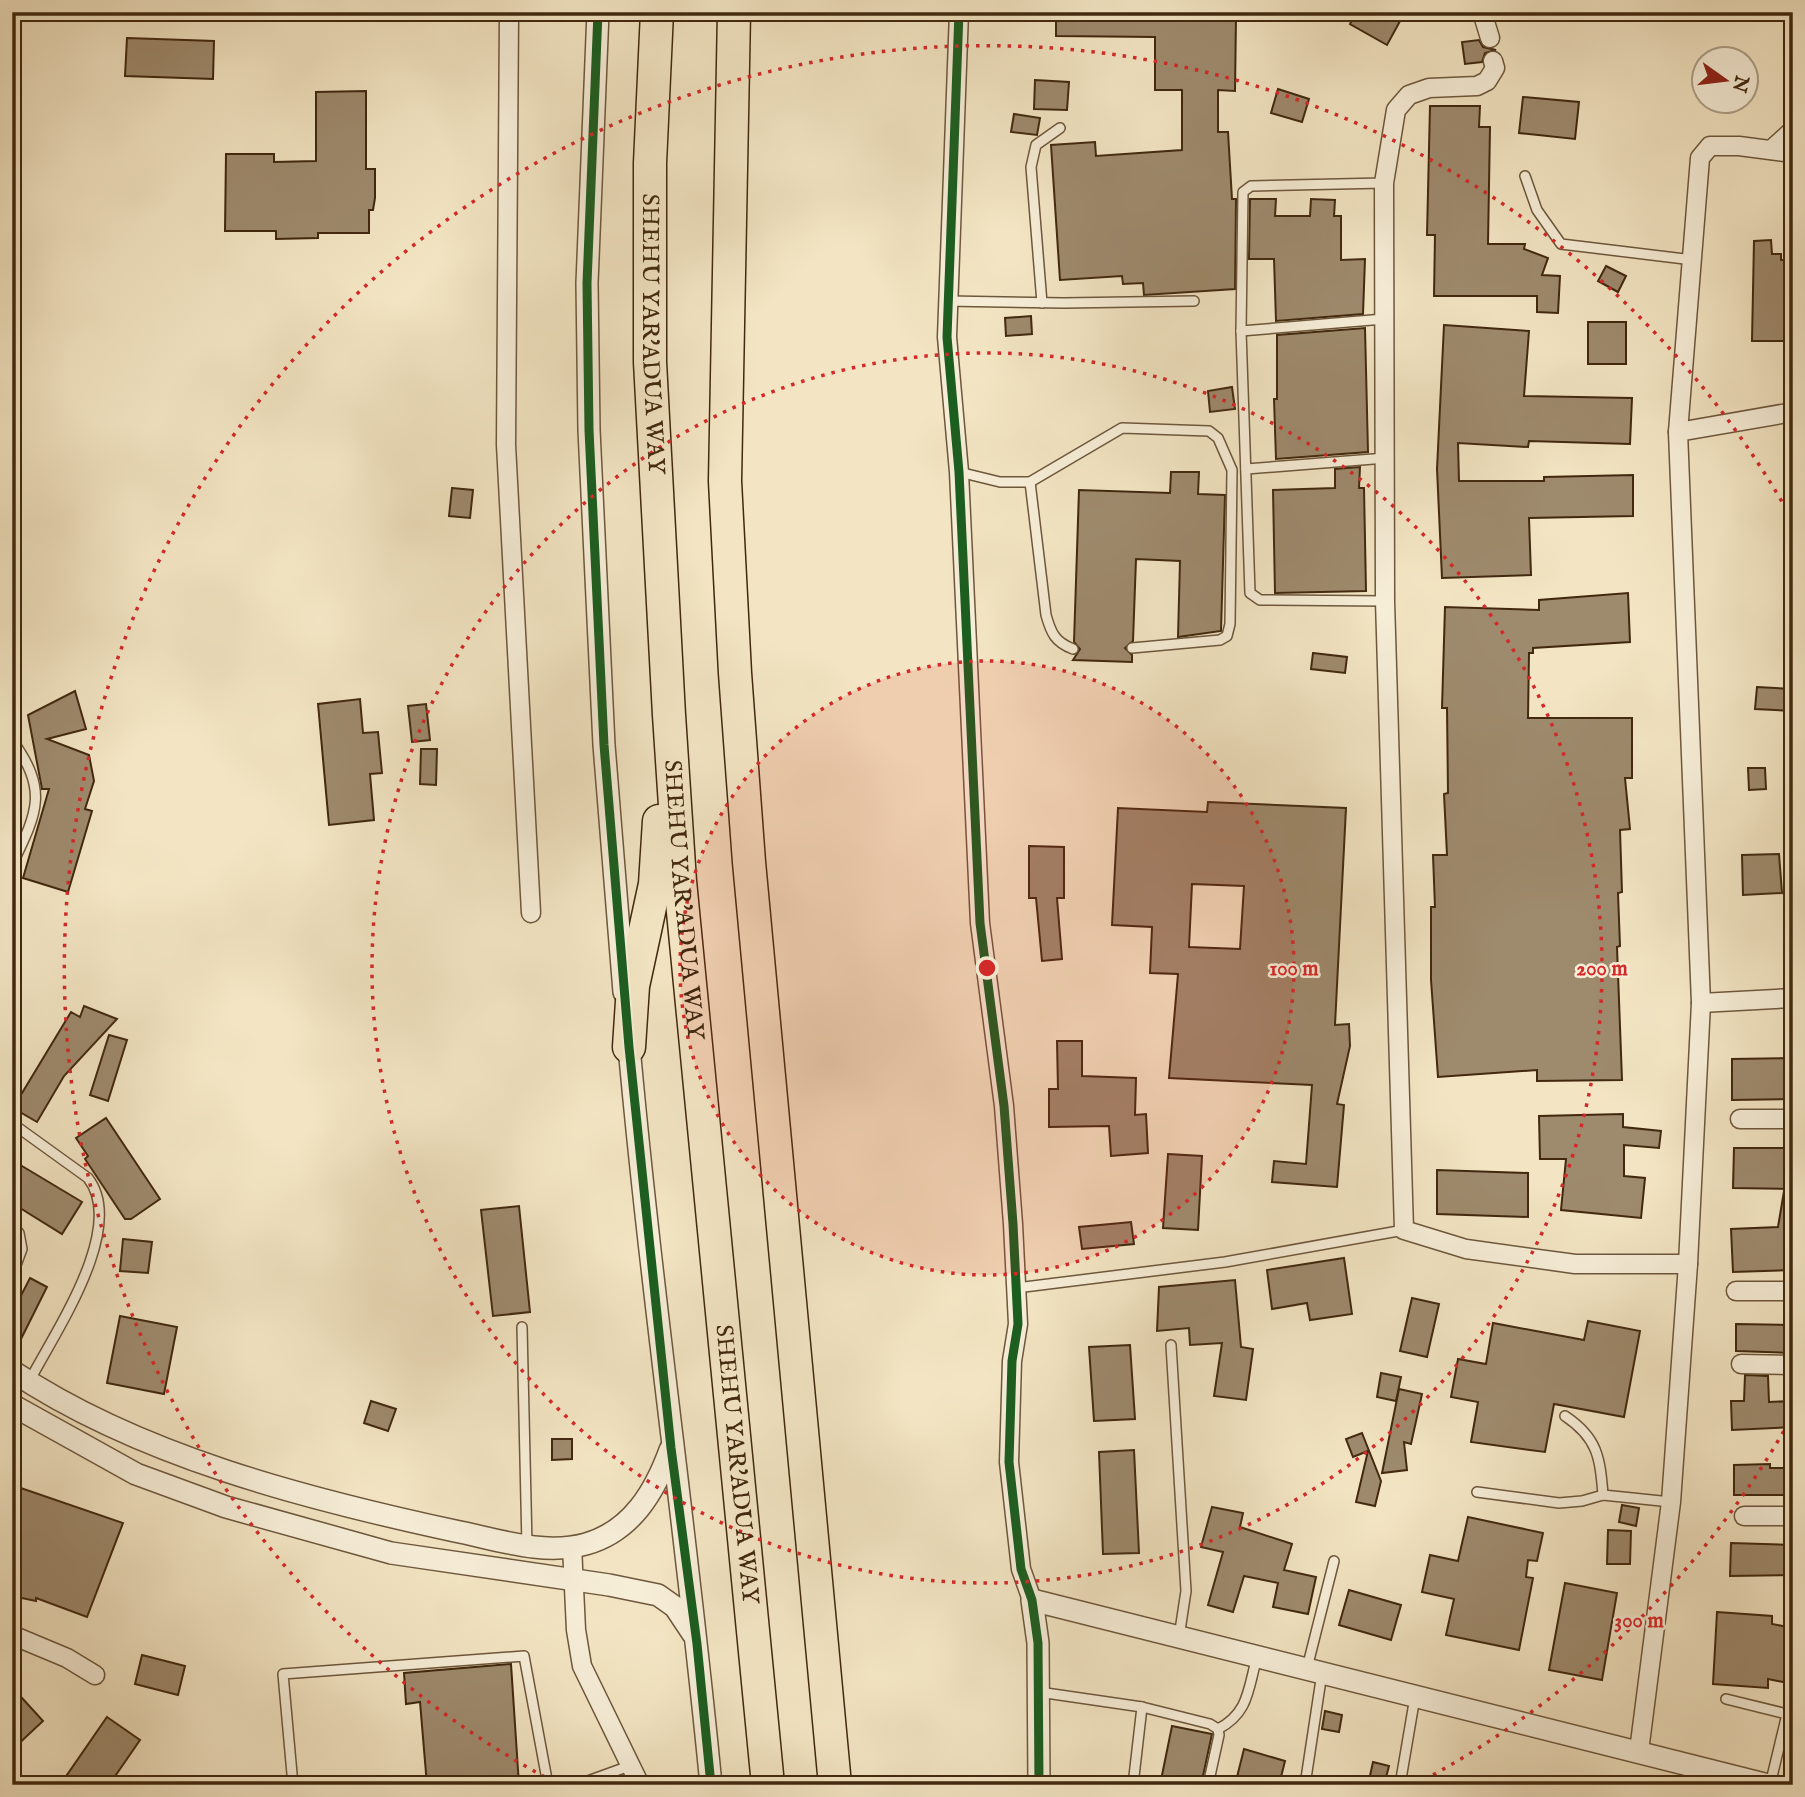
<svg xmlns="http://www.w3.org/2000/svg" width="1805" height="1797" viewBox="0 0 1805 1797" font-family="'IM FELL English',serif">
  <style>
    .building { fill: #9e8a6d; stroke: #41280f; stroke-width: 2; fill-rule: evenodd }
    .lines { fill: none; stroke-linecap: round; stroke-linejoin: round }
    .service-casing { stroke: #6e573c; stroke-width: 12 }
    .minor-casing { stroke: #6e573c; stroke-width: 21 }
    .tertiary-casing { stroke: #6e573c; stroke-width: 24 }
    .motorway-casing { stroke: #41280f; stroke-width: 35 }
    .service { stroke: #f7eed8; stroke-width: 9 }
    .minor { stroke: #f7eed8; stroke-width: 18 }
    .tertiary { stroke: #f7eed8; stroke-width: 21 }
    .motorway { stroke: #f3e5c3; stroke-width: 32 }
    .cycleway-casing { stroke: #f7eed8; stroke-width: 13 }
    .cycleway { stroke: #1b5e20; stroke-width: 9 }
    .ring { fill: none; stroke: #d62828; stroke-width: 3.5; stroke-dasharray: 3.5 7 }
    .labels { text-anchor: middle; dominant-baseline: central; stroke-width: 5; stroke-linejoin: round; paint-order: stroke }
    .street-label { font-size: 24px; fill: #41280f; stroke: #f7eed8 }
    .centre { fill: #d62828; stroke: #f7eed8; stroke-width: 3.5 }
    .ring-label { font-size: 21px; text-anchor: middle; font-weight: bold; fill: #d62828; stroke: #f7eed8; stroke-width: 5; stroke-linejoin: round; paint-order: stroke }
  </style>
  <rect width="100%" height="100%" fill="#f3e5c3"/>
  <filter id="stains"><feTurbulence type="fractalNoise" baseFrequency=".00286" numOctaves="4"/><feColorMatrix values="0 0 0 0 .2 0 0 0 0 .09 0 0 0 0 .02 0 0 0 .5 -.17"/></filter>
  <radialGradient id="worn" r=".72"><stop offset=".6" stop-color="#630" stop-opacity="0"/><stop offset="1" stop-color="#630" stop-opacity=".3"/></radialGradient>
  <g class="building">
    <polygon points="1056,12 1236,17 1235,91 1218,90 1218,132 1228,132 1232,199 1236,199 1235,289 1144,295 1143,283 1123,284 1122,276 1060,280 1051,145 1095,142 1096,156 1182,150 1182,90 1155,90 1155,37 1056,36"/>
    <polygon points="1356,12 1405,12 1387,45 1350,24"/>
    <polygon points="127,38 214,41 213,79 125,76"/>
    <polygon points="1479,40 1483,47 1496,50 1485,53 1482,62 1465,64 1462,42"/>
    <polygon points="1035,80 1069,82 1067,110 1034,109"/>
    <polygon points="1278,89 1309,99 1302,122 1271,113"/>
    <polygon points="366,91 366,169 375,169 375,198 373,210 369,210 369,233 318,233 318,238 276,239 276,231 225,231 226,154 274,154 274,162 316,161 316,92"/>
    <polygon points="1523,97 1579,102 1575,139 1519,133"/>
    <polygon points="1430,106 1480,106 1479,127 1490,127 1488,244 1525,244 1524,249 1548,258 1542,275 1560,276 1558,313 1537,312 1537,296 1434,296 1435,235 1427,235"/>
    <polygon points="1014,114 1040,118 1037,135 1011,132"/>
    <polygon points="1250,199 1276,199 1275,216 1310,216 1311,199 1335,200 1334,216 1341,216 1341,260 1365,259 1363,314 1276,321 1274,259 1249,259"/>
    <polygon points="1771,240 1772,254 1781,254 1781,260 1793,260 1793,341 1752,341 1754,241"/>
    <polygon points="1606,266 1626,276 1618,292 1598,281"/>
    <polygon points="1031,316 1032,334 1006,336 1005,318"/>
    <rect x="1588" y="322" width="38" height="42"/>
    <polygon points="1444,325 1529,331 1524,396 1632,398 1630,444 1529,441 1528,447 1458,443 1459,481 1544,481 1544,477 1633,475 1633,516 1529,518 1531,575 1442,578 1437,469"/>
    <polygon points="1365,328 1368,452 1276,459 1274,399 1277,399 1277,335"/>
    <polygon points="1232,387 1235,409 1210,412 1208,391"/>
    <polygon points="1360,467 1359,488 1364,488 1366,591 1275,593 1273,490 1335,488 1335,469"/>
    <polygon points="1171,472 1199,472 1198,494 1225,495 1221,631 1178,637 1180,561 1136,559 1133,641 1125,648 1132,655 1132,662 1073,660 1080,649 1074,642 1079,490 1170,493"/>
    <polygon points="452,488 473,490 470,518 449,516"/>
    <polygon points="1628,593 1630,642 1533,648 1533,653 1529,653 1528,718 1632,718 1632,778 1625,778 1630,829 1620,830 1622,892 1618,893 1620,946 1617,947 1622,1080 1537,1081 1537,1070 1438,1077 1431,980 1431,907 1435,907 1433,855 1447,855 1444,794 1448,793 1447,708 1442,708 1445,607 1539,610 1539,600"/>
    <polygon points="1313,653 1347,657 1345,673 1311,669"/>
    <polygon points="1757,687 1793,689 1793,711 1755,709"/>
    <polygon points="75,691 86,729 47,739 89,755 94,781 85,809 92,811 68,892 23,878 49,789 42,789 28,715"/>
    <polygon points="360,699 363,733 378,732 382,773 370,774 374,820 329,825 318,704"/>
    <polygon points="426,704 430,740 412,742 408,706"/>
    <polygon points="421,749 437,749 436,785 420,784"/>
    <polygon points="1748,768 1765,768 1766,789 1749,790"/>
    <path d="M1208 802 1346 808 1335 1025 1349 1024 1350 1046 1337 1104 1344 1105 1337 1187 1272 1182 1274 1161 1306 1164 1312 1085 1169 1078 1178 974 1150 973 1152 927 1112 925 1118 808 1207 812ZM1192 884 1244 886 1240 949 1189 947Z"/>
    <polygon points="1029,846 1064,847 1064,898 1057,898 1062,959 1042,961 1036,898 1029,898"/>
    <polygon points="1779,854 1782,893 1743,895 1742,855"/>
    <polygon points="84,1006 117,1019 64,1076 37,1122 13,1108 71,1012 80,1017"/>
    <polygon points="109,1035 127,1040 108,1101 90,1095"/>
    <polygon points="1057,1041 1082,1041 1082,1076 1136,1078 1135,1115 1146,1114 1148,1153 1111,1156 1109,1126 1049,1127 1049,1089 1058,1089"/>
    <polygon points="1791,1058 1792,1099 1732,1100 1732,1059"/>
    <polygon points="1623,1114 1623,1127 1661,1131 1659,1148 1624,1145 1624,1176 1645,1178 1641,1218 1561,1210 1566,1159 1540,1159 1539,1116"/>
    <polygon points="106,1118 160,1199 131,1219 125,1219 85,1159 88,1156 76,1138"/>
    <polygon points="1734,1148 1793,1148 1793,1189 1733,1188"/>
    <polygon points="1168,1154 1202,1156 1198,1230 1163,1228"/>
    <polygon points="12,1160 82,1202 62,1234 12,1203"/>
    <polygon points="1437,1170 1528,1173 1528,1217 1437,1214"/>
    <polygon points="1784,1191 1793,1191 1793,1270 1733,1272 1731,1229 1778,1227"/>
    <polygon points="519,1206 530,1312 493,1316 481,1210"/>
    <polygon points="1131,1222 1134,1244 1082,1249 1079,1227"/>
    <polygon points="123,1239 152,1242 148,1273 120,1271"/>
    <polygon points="1344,1258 1352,1314 1310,1320 1307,1303 1272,1309 1267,1270"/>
    <polygon points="30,1278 47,1287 12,1357 12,1313"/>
    <polygon points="1235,1280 1241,1347 1253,1349 1246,1400 1214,1396 1222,1343 1190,1345 1189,1328 1157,1331 1159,1287"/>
    <polygon points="1412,1298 1439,1304 1427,1357 1400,1351"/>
    <polygon points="120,1316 177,1327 164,1394 107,1383"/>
    <polygon points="1588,1321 1640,1331 1624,1417 1554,1404 1545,1452 1471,1442 1478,1402 1451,1397 1458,1359 1486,1364 1493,1323 1584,1340"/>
    <polygon points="1736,1324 1793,1325 1793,1353 1736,1351"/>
    <polygon points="1130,1345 1135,1419 1094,1421 1089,1347"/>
    <polygon points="1381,1373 1401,1377 1396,1401 1377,1397"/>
    <polygon points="1745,1375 1768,1376 1769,1402 1793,1401 1793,1427 1732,1430 1731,1401 1744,1401"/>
    <polygon points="1399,1389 1422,1394 1411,1444 1404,1442 1407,1470 1382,1473"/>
    <polygon points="371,1401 396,1409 388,1431 364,1423"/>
    <polygon points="1362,1433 1381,1481 1375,1506 1356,1502 1368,1451 1353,1457 1346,1439"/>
    <polygon points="552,1439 572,1439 572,1459 552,1460"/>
    <polygon points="1134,1450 1139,1553 1103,1554 1099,1452"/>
    <polygon points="1770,1464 1770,1468 1793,1468 1793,1495 1734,1495 1734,1465"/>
    <polygon points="12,1485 123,1523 87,1617 36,1598 36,1601 12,1596"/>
    <polygon points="1622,1505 1639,1508 1636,1526 1619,1522"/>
    <polygon points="1212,1507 1243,1513 1240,1527 1292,1544 1284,1570 1316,1577 1308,1614 1273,1607 1278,1583 1244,1576 1233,1612 1208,1605 1223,1552 1201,1547"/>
    <polygon points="1468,1517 1543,1533 1537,1561 1528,1560 1526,1577 1533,1578 1519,1650 1446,1635 1454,1599 1422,1592 1430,1555 1458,1561"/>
    <polygon points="1608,1530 1631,1531 1630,1564 1607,1564"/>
    <polygon points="1731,1543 1793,1545 1793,1575 1730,1576"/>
    <polygon points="1565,1583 1617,1593 1602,1680 1549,1670"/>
    <polygon points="1349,1590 1401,1605 1391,1640 1339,1625"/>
    <polygon points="1717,1612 1772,1616 1772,1624 1793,1628 1793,1684 1768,1679 1768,1688 1713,1684"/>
    <polygon points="142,1655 185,1666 178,1695 135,1684"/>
    <polygon points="511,1664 519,1785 427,1785 420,1702 406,1704 404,1673"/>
    <polygon points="12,1687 43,1721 12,1750"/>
    <polygon points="1325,1711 1342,1715 1339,1732 1322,1729"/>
    <polygon points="107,1717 140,1740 109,1785 60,1785"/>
    <polygon points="1172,1726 1212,1734 1201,1785 1160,1785"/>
    <polygon points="1244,1749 1285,1761 1279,1785 1235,1785"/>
    <polygon points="1373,1762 1389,1766 1384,1785 1368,1785"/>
  </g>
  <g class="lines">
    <g class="service-casing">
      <g id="service">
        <polyline points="1525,176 1537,210 1561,244 1693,260"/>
        <polyline points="1384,183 1251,186 1243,192 1241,331 1250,593 1260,600 1385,601"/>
        <polyline points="947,301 1064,303 1194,301"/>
        <polyline points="1042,303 1031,167 1036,145 1060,128"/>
        <polyline points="1241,331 1384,319"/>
        <polyline points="1246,469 1386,458"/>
        <polyline points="959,472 1000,482 1030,482 1122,428 1209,431 1218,438 1232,470 1230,624 1227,636 1220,640 1132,648"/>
        <path d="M1030 482 1046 615C1051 633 1055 642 1073 649"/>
        <path d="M12 740C49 791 37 813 12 865"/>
        <path d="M20 1129 88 1178C127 1228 55 1332 30 1380"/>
        <polyline points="12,1228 19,1233 22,1249 12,1276"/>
        <polyline points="1016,1288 1225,1262 1404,1230"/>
        <polyline points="522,1327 527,1546"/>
        <polyline points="1171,1345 1186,1591 1179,1637"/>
        <path d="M1565 1416C1598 1438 1600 1458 1603 1495"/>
        <polyline points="1477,1492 1559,1503 1582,1501 1603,1495 1671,1502"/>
        <polyline points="1307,1668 1334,1561"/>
        <polyline points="1039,1692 1142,1707 1133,1785"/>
        <polyline points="1726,1699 1787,1714 1770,1785"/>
        <polyline points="1142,1707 1210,1724 1218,1729 1219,1735 1208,1785"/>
        <path d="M1218 1729C1249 1713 1248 1689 1257 1657"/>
        <polyline points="293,1785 283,1674 524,1656 548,1785"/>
        <polyline points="577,1785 632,1765"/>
        <polyline points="1305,1785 1322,1673"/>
        <polyline points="1400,1785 1415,1697"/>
      </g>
    </g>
    <g class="minor-casing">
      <g id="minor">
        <polyline points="509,12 506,445 531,913"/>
        <polyline points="959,12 947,337 959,472 980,923 1004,1106 1013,1224 1018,1324 1012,1361 1009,1462 1021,1569 1032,1600"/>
        <polyline points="1482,12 1490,38"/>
        <polyline points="1493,61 1495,68 1487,81 1477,86 1429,88 1409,95 1396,110 1384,183 1385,601 1404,1230 1466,1249 1575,1264 1688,1264"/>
        <polyline points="1771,150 1793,130"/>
        <polyline points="1678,432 1793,412"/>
        <polyline points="1701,1003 1793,998"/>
        <polyline points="1740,1119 1793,1119"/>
        <polyline points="1736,1291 1793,1291"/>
        <polyline points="1741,1364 1793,1365"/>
        <polyline points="1744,1516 1793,1516"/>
        <polyline points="572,1546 576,1630 582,1666 640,1785"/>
        <polyline points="12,1635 67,1658 95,1675"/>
        <polyline points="1639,1751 1671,1502 1688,1264 1701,1003 1678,432 1700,158 1710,146 1739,146 1793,153"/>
      </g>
    </g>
    <g class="tertiary-casing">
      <g id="tertiary">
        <polyline points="598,12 587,283 589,430 604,745 624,992"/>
        <path d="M628 1035C650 1285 687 1534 711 1785"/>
        <path d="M12 1371C139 1456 307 1499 455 1531 496 1539 543 1556 586 1544 632 1531 655 1491 670 1450"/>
        <polyline points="12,1405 136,1474 226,1507 391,1553 609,1585 658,1595 675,1607 693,1634"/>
        <polyline points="1039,1785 1038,1643 1032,1600 1768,1785"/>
      </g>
    </g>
    <g class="motorway-casing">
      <g id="motorway">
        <path id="s1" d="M657 12 650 163V362L669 715 680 881 768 1785"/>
        <polyline points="734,12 725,481 735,673 749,862 835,1785"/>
        <polyline points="629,1047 633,986 655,884 659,821"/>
      </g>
    </g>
    <use href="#service" class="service"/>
    <use href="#minor" class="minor"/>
    <use href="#tertiary" class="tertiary"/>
    <use href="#motorway" class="motorway"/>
    <g class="cycleway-casing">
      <g id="cycleway">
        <polyline points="598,12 587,283 589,430 604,745 629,1047 671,1448 697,1644 711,1785"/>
        <polyline points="959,12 947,337 959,472 980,923 1004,1106 1013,1224 1018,1324 1012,1361 1009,1462 1021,1569 1032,1600 1038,1643 1039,1785"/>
      </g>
    </g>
    <use href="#cycleway" class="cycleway"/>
  </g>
  <circle cx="987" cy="968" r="307" fill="#d62828" fill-opacity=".12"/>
  <g class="ring">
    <circle cx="987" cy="968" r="307"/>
    <circle cx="987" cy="968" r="615"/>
    <path d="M1789 1422A922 922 0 0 1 1420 1782M554 1782A922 922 0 1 1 1789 514"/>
  </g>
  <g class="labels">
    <g class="street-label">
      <text stroke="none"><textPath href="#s1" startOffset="322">SHEHU YAR'ADUA WAY</textPath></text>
      <text stroke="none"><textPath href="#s1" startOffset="889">SHEHU YAR'ADUA WAY</textPath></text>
      <text stroke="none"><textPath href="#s1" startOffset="1456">SHEHU YAR'ADUA WAY</textPath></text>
    </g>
  </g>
  <circle cx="987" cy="968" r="10" class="centre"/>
  <g class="ring-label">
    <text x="1294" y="975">100 m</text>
    <text x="1602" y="975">200 m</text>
    <text x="1639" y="1627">300 m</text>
  </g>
  <rect width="1805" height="1797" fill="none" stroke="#f3e5c3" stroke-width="42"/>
  <rect x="14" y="14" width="1777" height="1769" fill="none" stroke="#41280f" stroke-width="3.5"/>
  <rect x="21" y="21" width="1763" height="1755" fill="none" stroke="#41280f" stroke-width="2"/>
  <g transform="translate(1725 80) rotate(104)"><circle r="33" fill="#f7eed8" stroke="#ae9f88" stroke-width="2"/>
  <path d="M0-5L12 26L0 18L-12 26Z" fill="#8f2418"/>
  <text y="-10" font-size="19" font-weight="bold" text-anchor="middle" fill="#41280f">N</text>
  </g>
  <rect width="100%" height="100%" filter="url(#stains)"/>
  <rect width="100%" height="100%" fill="url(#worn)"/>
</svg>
